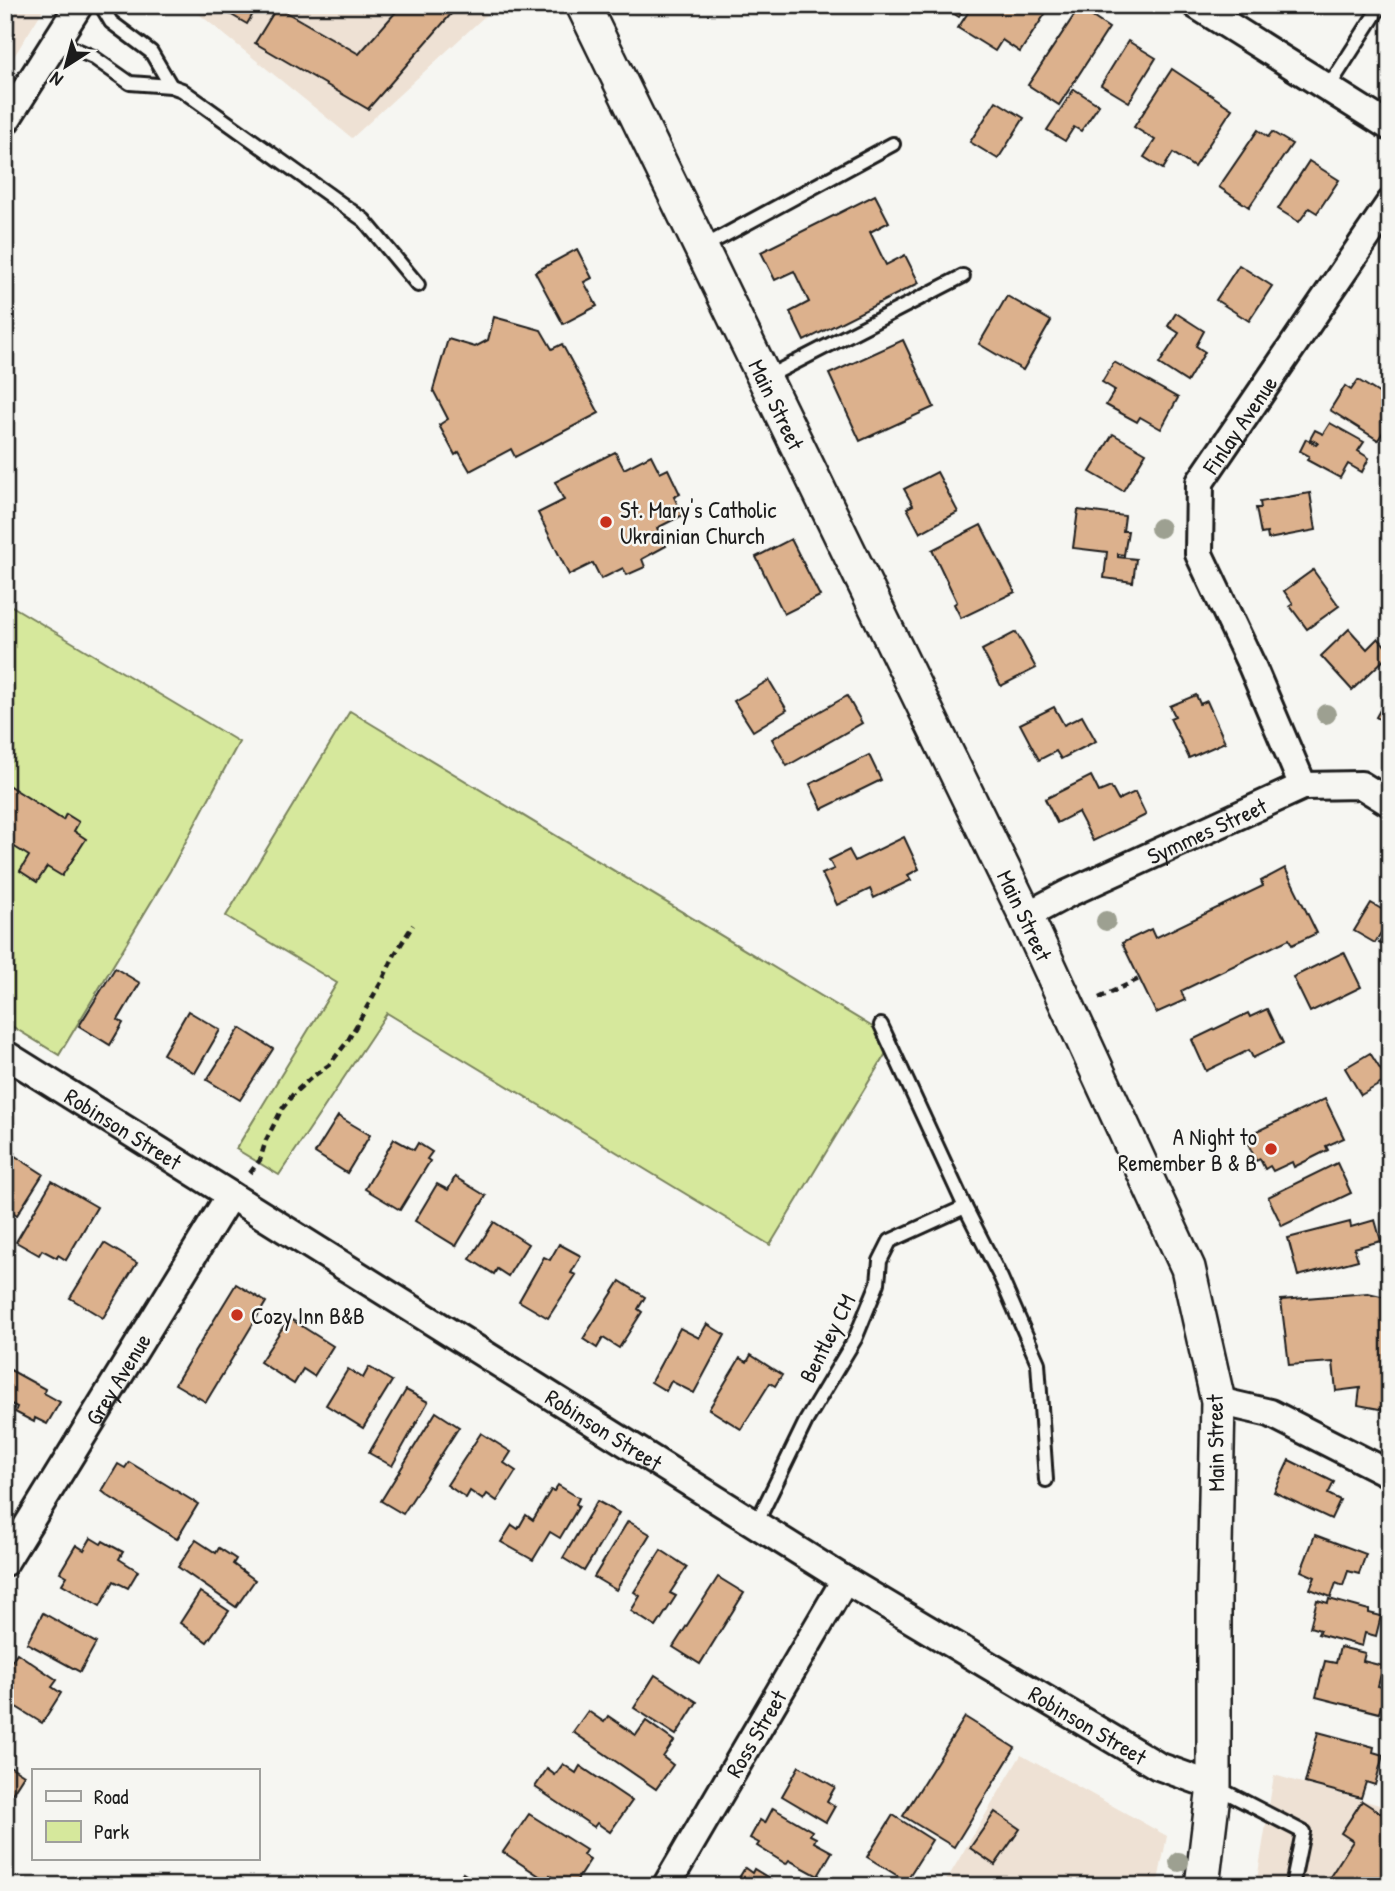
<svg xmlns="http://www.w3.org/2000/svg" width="1395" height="1891" viewBox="0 0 1395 1891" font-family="'Patrick Hand',sans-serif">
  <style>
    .built { fill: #eee1d4 }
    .green { fill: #d6e89c; stroke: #79825c; stroke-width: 2 }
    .building { fill: #dcb18d; stroke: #1c1c1c; stroke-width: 2 }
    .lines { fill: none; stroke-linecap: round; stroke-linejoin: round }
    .service-casing { stroke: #1c1c1c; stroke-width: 18 }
    .minor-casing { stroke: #1c1c1c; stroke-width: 32 }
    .tertiary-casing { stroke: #1c1c1c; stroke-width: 38 }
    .path { stroke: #1c1c1c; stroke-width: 4.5; stroke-dasharray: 7 5; stroke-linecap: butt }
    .service { stroke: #f6f6f2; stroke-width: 12 }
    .minor { stroke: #f6f6f2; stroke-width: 26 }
    .tertiary { stroke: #f6f6f2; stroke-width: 33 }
    .tree { fill: #9da091 }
    .poi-dot { fill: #c8321e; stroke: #f6f6f2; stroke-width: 2.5 }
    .labels { text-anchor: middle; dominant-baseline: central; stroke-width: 5; stroke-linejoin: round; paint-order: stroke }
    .street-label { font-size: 23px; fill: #1c1c1c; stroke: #f6f6f2 }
    .poi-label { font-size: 23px; fill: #1c1c1c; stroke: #f6f6f2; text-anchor: start }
  </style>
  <rect width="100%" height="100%" fill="#f6f6f2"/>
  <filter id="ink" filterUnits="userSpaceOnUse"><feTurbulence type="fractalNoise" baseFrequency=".0143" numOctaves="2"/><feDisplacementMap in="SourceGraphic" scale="14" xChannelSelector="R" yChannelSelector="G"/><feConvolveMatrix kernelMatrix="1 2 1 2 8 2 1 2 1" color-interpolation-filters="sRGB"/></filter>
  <g filter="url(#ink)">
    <g class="built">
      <polygon points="5,5 46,5 5,71"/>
      <polygon points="188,5 497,5 352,138"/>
      <polygon points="1021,1755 1167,1836 1157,1886 943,1886"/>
      <polygon points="1274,1775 1390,1808 1390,1886 1256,1886"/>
    </g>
    <g class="green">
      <polygon points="5,602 239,742 170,871 59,1055 5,1022"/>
      <polygon points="350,711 894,1040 770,1245 387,1013 279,1175 236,1149 337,983 226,916"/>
    </g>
    <g class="building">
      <polygon points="233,5 254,5 257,7 247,24 228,13"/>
      <polygon points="402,5 459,5 368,109 255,43 277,7 359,54"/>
      <polygon points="940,5 967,5 959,17"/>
      <polygon points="973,5 1051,5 1020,52 1002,40 995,51 958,28"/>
      <polygon points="1079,8 1109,28 1059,105 1028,85"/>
      <polygon points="1128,41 1156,58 1129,102 1101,85"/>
      <polygon points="1172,69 1232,109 1194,167 1173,153 1163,169 1144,157 1155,140 1134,127"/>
      <polygon points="1074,89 1099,105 1081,131 1074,127 1065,141 1047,130"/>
      <polygon points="996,101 1024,118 998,159 970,142"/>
      <polygon points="1258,130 1268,137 1272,132 1292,144 1249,207 1219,187"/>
      <polygon points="1309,161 1339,180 1317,213 1309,208 1299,222 1278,209"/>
      <polygon points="875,195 889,222 870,232 886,265 905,255 919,283 804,341 790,312 809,302 794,271 775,280 761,252"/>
      <polygon points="577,249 592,278 584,282 597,306 563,324 535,272"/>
      <polygon points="1239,265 1272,286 1249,321 1216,300"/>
      <polygon points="1007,296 1051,321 1023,370 979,344"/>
      <polygon points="1176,313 1204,331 1196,346 1205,352 1187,382 1159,364 1179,333 1168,326"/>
      <polygon points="494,317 541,330 552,349 562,344 599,413 515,457 511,449 470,471 459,452 455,455 439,425 448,419 433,390 448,339 475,347 488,340"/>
      <polygon points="903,340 934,407 860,441 829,374"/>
      <polygon points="1114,362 1178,398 1161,429 1140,417 1137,422 1106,405 1115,390 1102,382"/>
      <polygon points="1358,380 1390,400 1390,421 1378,440 1330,410 1345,386 1351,390"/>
      <polygon points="1330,423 1364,442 1358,451 1369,458 1362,472 1348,464 1340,478 1307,460 1309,456 1300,451 1306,439 1316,445 1318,443 1310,439 1315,430 1323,434"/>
      <polygon points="1113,434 1146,453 1123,491 1090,472"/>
      <polygon points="615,452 624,469 651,455 660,473 668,469 680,494 674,497 683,515 657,528 666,546 642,559 645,567 627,575 623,568 601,579 593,563 569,575 538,513 564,500 555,482"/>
      <polygon points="937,472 958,512 920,533 907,508 913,505 904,489"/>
      <polygon points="1310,493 1316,530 1268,539 1267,533 1261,534 1256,508 1261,508 1260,502"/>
      <polygon points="1078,510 1125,516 1123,531 1128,531 1124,555 1118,554 1118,557 1136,559 1133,582 1104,578 1107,552 1073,548"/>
      <polygon points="981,525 1015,592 961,618 954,604 957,602 932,550"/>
      <polygon points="791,539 820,596 784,614 756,557"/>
      <polygon points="1313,570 1339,606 1307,629 1290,606 1293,604 1284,591"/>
      <polygon points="1349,629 1367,649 1378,638 1390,651 1390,654 1352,690 1321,656"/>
      <polygon points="1016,632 1036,668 1001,686 982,650"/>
      <polygon points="769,680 787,710 753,731 734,701"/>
      <polygon points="1390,692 1390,725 1376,717"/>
      <polygon points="1196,695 1200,704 1207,701 1225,742 1189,758 1170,718 1175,716 1170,706"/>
      <polygon points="847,696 862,723 787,766 772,739"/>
      <polygon points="1054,707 1064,725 1082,716 1096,741 1061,759 1056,751 1039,760 1020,724"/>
      <polygon points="869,755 881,780 822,809 810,784"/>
      <polygon points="1091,776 1099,792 1111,787 1118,800 1135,792 1146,815 1093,841 1078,812 1057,823 1045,799"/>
      <polygon points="5,783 63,820 66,814 79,822 74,831 86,839 62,876 47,867 37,882 20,871 29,856 5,841"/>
      <polygon points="904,837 919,869 908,875 911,880 874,898 870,889 837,905 822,874 834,869 829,860 849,850 855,861"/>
      <polygon points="1285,868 1317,933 1292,945 1289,939 1181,991 1185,1000 1156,1013 1122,943 1151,929 1155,938 1263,886 1261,881"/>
      <polygon points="1371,903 1390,914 1390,917 1375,943 1354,931"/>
      <polygon points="1390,923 1390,949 1379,943"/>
      <polygon points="1344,952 1361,987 1310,1012 1293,977"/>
      <polygon points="115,968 140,983 118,1020 123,1023 110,1045 79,1026"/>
      <polygon points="1267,1009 1283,1043 1253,1058 1249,1050 1206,1071 1192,1040 1248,1013 1250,1017"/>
      <polygon points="188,1011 220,1030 195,1073 163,1054"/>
      <polygon points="240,1028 273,1049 240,1100 207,1080"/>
      <polygon points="1370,1053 1387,1080 1361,1095 1345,1068"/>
      <polygon points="1325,1099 1344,1138 1326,1146 1328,1150 1294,1167 1292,1162 1273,1171 1270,1166 1265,1169 1260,1159 1256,1161 1245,1137"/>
      <polygon points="338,1116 370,1135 347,1173 315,1153"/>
      <polygon points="394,1139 414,1150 418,1143 432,1152 427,1159 430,1161 400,1210 365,1189"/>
      <polygon points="9,1152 43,1174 17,1215 5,1207 5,1157"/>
      <polygon points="1337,1163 1351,1193 1282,1226 1268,1197"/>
      <polygon points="455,1177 486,1196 456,1246 415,1221 437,1184 448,1190"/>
      <polygon points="52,1181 97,1207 66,1260 58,1255 57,1258 42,1250 39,1255 16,1242"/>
      <polygon points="1375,1220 1381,1241 1354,1248 1358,1260 1298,1276 1288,1238 1350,1222 1351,1227"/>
      <polygon points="494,1222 528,1244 508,1276 497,1269 494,1274 470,1259"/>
      <polygon points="104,1243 137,1263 103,1318 70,1298"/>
      <polygon points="559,1244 581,1256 571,1273 576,1275 548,1318 519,1301 544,1257 550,1260"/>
      <polygon points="620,1281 645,1297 638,1309 642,1312 619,1348 603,1338 597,1348 583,1339"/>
      <polygon points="236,1284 266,1302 206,1402 175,1384"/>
      <polygon points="1368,1293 1390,1298 1390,1411 1358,1405 1360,1388 1336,1391 1333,1362 1289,1365 1281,1300"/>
      <polygon points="289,1318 333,1346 314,1376 303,1369 294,1384 260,1362"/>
      <polygon points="707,1324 725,1335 694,1393 671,1381 666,1391 651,1382 680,1328 699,1338"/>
      <polygon points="751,1355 782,1375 775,1386 770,1383 741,1429 709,1409 740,1358 747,1362"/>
      <polygon points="5,1367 45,1389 44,1393 60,1402 47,1424 35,1418 34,1422 15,1412 17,1407 5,1401"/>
      <polygon points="369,1367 392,1381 363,1428 326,1405 348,1369 363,1378"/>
      <polygon points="406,1390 428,1402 392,1466 369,1453"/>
      <polygon points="436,1412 459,1427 403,1514 381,1501"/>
      <polygon points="481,1433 511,1452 504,1463 516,1471 497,1501 487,1494 483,1500 470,1491 466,1498 447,1485"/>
      <polygon points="1289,1460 1334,1482 1328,1494 1340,1500 1331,1519 1274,1492"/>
      <polygon points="129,1462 198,1504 177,1539 108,1496 102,1491 118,1464 125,1468"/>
      <polygon points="558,1485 579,1498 576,1504 579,1506 560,1538 550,1532 533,1560 501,1542 512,1525 518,1529 526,1515 533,1520 551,1490 554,1491"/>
      <polygon points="597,1501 619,1513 584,1571 563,1558"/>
      <polygon points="628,1521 650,1534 616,1590 594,1577"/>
      <polygon points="1315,1535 1366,1554 1359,1574 1348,1571 1343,1586 1336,1583 1331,1597 1310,1589 1315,1577 1301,1571"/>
      <polygon points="91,1538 101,1544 103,1541 123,1552 119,1559 138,1571 128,1588 114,1581 100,1606 62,1584 67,1576 60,1572 76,1545 84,1550"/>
      <polygon points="196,1540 216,1553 219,1548 236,1559 233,1564 255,1580 236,1607 178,1567"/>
      <polygon points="661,1550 687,1567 670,1593 676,1596 656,1627 631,1611 640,1596 634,1592"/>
      <polygon points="718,1577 744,1593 700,1664 673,1647"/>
      <polygon points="200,1592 229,1611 207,1642 180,1623"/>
      <polygon points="1329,1599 1369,1610 1369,1613 1381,1616 1376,1636 1365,1633 1362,1646 1318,1634 1320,1630 1310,1627 1317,1600 1328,1603"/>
      <polygon points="43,1613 96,1643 80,1672 27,1643"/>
      <polygon points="1340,1647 1365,1653 1363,1661 1383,1666 1378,1686 1386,1688 1379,1713 1316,1697 1325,1661 1336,1663"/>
      <polygon points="17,1653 57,1680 52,1687 61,1693 42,1723 5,1700 5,1671"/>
      <polygon points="655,1675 697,1702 676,1735 634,1708"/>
      <polygon points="588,1711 604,1722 608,1716 636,1735 646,1721 674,1741 663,1757 673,1765 656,1789 573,1732"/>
      <polygon points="965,1717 1015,1748 954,1847 903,1816"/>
      <polygon points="1318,1732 1374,1747 1373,1752 1383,1755 1375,1785 1366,1782 1361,1798 1305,1783"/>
      <polygon points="5,1763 24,1775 8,1800 5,1798"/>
      <polygon points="563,1764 576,1773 580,1766 632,1801 610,1832 597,1823 594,1827 535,1787 547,1769 555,1775"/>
      <polygon points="799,1766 835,1787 827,1801 835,1806 826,1822 782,1796"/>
      <polygon points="1362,1801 1390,1819 1390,1886 1324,1886 1353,1841 1341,1833"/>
      <polygon points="773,1808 812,1831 810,1835 816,1838 814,1842 832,1852 818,1876 789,1860 786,1864 757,1846 759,1843 750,1838 760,1820 765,1823"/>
      <polygon points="995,1812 1020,1829 995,1865 970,1848"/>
      <polygon points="529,1814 586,1850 583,1855 590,1860 573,1886 566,1886 550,1875 547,1881 503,1852"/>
      <polygon points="893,1815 932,1840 906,1881 867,1857"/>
      <polygon points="745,1868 752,1873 754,1869 782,1886 734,1886"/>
      <polygon points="463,1873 484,1886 455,1886"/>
    </g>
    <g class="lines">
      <g class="service-casing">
        <g id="service">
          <polyline points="101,5 111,22 151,52 171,86"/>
          <polyline points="56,41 93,57 130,83 171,86 182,90 364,220 418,285"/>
          <polyline points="1328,88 1381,5"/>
          <polyline points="703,247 893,144"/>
          <polyline points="767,377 963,276"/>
          <polyline points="881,1025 965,1207 1001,1278 1038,1363 1046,1480"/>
          <polyline points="756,1524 806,1421 855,1339 878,1283 880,1261 890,1241 965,1207"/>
          <polyline points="1216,1787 1303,1832 1292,1886"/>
        </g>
      </g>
      <g class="minor-casing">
        <g id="minor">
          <polyline points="1196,5 1390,127"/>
          <polyline points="5,122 79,5"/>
          <path id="s1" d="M1303 786 1252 666 1199 554 1200 482 1390 203"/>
          <path id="s2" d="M1026 916 1067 894 1303 786 1361 785 1390 803"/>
          <path id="s3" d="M5 1054 845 1580 1158 1766 1214 1786"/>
          <polyline points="1218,1401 1270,1413 1390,1474"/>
          <path id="s4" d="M5 1562 230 1195"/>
          <path id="s5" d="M666 1886 845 1580"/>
        </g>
      </g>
      <g class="tertiary-casing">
        <g id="tertiary">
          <path id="s6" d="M583 5 1026 916 1188 1268 1218 1401 1214 1595V1786L1202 1886"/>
        </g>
      </g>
      <g class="path">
        <polyline points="1099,998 1139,979"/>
        <polyline points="250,1173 260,1160 266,1140 282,1109 294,1093 312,1077 329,1065 347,1042 383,979 395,954 413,925"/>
      </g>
      <use href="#service" class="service"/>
      <use href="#minor" class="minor"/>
      <use href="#tertiary" class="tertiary"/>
    </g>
    <g class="tree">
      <circle cx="1160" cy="528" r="10"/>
      <circle cx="1326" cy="714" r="10"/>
      <circle cx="1106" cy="921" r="10"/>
      <circle cx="1179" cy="1862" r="10"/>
    </g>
  </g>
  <g class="poi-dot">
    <circle cx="606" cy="522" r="7"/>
    <circle cx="1271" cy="1149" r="7"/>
    <circle cx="237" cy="1315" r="7"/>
  </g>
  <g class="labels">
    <g class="street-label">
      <text stroke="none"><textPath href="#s6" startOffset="444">Main Street</textPath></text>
      <text stroke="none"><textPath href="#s1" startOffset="396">Finlay Avenue</textPath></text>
      <text stroke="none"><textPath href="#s2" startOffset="200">Symmes Street</textPath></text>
      <text stroke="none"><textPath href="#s6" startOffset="1012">Main Street</textPath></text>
      <text stroke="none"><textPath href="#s3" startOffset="140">Robinson Street</textPath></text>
      <text transform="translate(827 1338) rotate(-63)">Bentley CM</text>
      <text stroke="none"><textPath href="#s4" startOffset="215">Grey Avenue</textPath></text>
      <text stroke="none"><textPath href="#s3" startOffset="707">Robinson Street</textPath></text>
      <text transform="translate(1215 1443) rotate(-91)">Main Street</text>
      <text stroke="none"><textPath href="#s3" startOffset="1274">Robinson Street</textPath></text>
      <text stroke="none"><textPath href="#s5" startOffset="177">Ross Street</textPath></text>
    </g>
    <g class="poi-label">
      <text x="620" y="509">St. Mary's Catholic<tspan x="620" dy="26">Ukrainian Church</tspan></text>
      <text x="1257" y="1136" text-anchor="end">A Night to<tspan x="1257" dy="26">Remember B &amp; B</tspan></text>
      <text x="251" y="1315">Cozy Inn B&amp;B</text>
    </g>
  </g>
  <rect width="1395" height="1891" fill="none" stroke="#f6f6f2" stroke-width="28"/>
  <rect x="14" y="14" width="1367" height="1863" fill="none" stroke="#1c1c1c" stroke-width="2.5" filter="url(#ink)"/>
  <rect x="32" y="1769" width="228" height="91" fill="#f6f6f2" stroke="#9f9f9c" stroke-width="2"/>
  <rect x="46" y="1791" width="35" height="10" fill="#f6f6f2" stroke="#9f9f9c" stroke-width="2"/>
  <text x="94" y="1804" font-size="21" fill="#1c1c1c">Road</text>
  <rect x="46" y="1821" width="35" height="21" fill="#d6e89c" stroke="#9f9f9c" stroke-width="2"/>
  <text x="94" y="1839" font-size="21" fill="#1c1c1c">Park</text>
  <g transform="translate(66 66) rotate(216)" stroke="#f6f6f2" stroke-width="5" paint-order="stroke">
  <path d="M0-5L12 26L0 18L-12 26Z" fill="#1c1c1c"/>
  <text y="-10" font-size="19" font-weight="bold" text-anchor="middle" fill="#1c1c1c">N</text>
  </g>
</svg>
